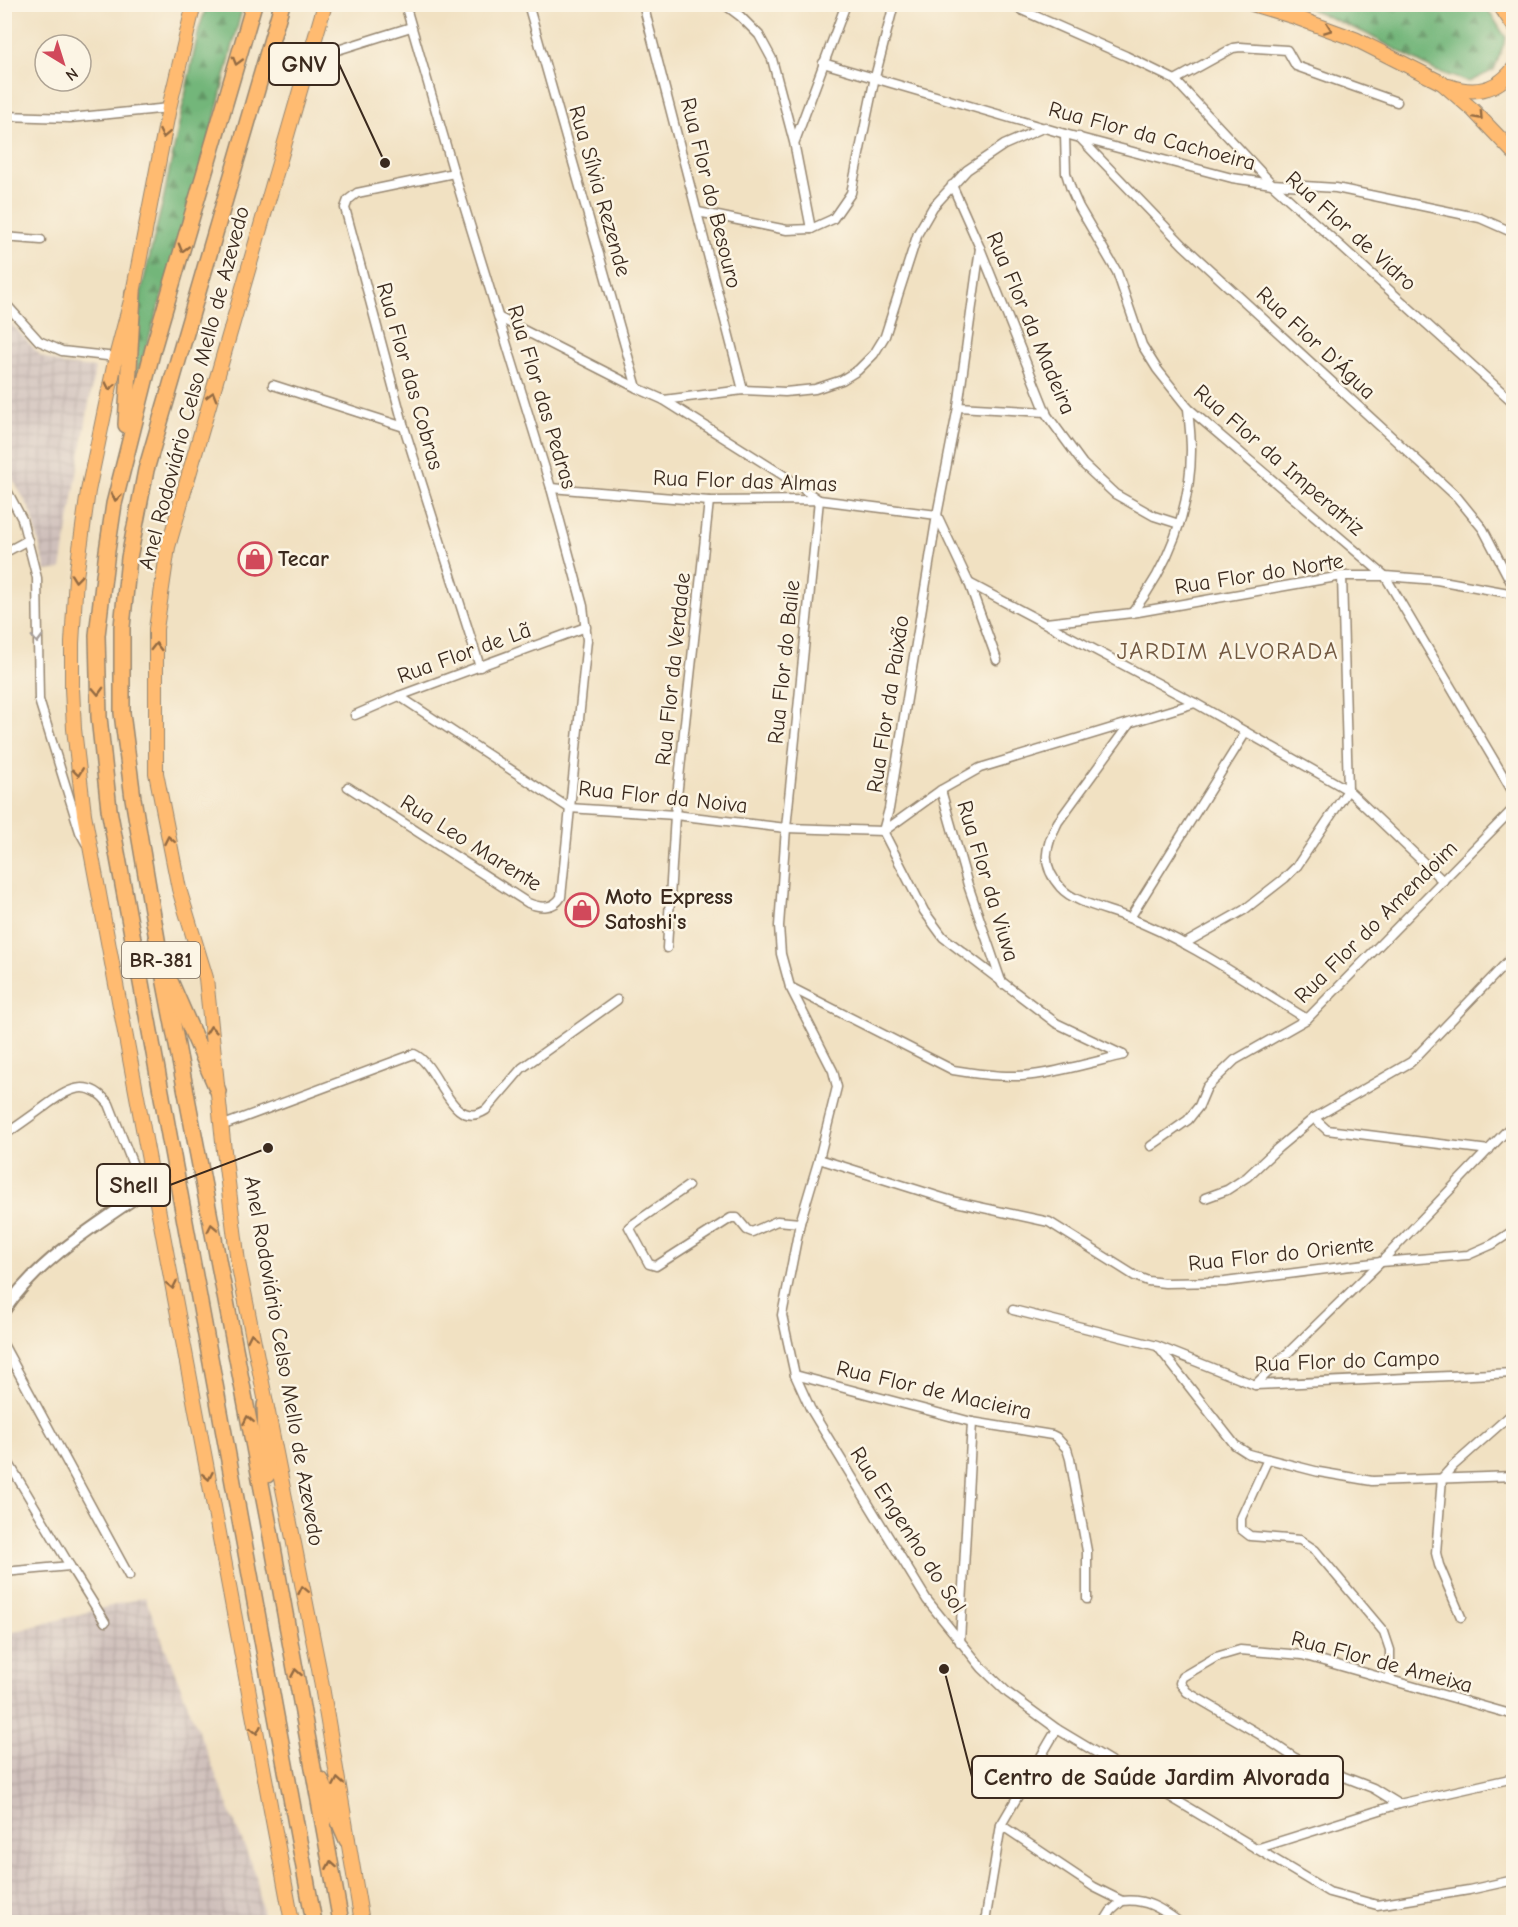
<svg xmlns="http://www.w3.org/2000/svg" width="1518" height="1927" viewBox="0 0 1518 1927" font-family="'Comic Neue',sans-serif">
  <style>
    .industrial { fill: url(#industrial-grid) }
    .forest { fill: url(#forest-firs); stroke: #57704c; stroke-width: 1.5 }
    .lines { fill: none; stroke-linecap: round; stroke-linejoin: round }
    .minor-casing { stroke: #968670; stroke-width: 11 }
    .tertiary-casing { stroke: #968670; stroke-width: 14 }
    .primary-casing { stroke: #968670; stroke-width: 16 }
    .motorway-casing { stroke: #968670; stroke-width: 18 }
    .minor { stroke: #fff; stroke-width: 8 }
    .tertiary { stroke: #fff; stroke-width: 10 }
    .primary { stroke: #ffbb71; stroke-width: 14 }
    .motorway { stroke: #ffbb71; stroke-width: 15 }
    .oneway { stroke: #936b43 }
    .oneway2 { stroke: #a79f9a }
    .labels { text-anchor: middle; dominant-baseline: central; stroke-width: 5; stroke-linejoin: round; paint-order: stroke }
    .shield { fill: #fcf5e5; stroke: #75675a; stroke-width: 1.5 }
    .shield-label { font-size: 21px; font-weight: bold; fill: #3b2a1e }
    .street-label { font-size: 22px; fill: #3b2a1e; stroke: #fcf5e5 }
    .poi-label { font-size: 22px; font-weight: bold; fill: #3b2a1e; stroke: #fcf5e5; text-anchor: start }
    .neighbourhood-label { font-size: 24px; letter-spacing: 1.5px; fill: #725840; stroke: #fcf5e5 }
    .leader { fill: none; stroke: #3b2a1e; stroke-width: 2 }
    .callout-dot { fill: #3b2a1e; stroke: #fcf5e5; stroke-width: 2 }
    .callout { fill: #fcf5e5; stroke: #3b2a1e; stroke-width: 2 }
    .callout-label { font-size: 24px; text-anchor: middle; font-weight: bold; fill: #3b2a1e }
  </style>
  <defs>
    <pattern id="industrial-grid" width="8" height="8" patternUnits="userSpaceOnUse" patternTransform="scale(1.5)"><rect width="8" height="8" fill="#cfc0bb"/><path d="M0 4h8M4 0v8" fill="none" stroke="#b3a5a0"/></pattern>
    <pattern id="forest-firs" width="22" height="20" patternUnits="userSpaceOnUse" patternTransform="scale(1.5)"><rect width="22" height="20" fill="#73b67a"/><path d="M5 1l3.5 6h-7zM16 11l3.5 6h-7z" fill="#609463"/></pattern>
  </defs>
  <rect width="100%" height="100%" fill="#fcf5e5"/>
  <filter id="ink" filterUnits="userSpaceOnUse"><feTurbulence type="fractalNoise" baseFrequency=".0167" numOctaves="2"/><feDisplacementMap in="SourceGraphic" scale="12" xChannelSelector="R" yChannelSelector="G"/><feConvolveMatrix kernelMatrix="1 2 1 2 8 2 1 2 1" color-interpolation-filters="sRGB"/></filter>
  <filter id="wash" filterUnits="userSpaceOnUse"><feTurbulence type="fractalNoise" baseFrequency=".008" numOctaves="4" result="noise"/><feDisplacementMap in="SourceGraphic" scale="24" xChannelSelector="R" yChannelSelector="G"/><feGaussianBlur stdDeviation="1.35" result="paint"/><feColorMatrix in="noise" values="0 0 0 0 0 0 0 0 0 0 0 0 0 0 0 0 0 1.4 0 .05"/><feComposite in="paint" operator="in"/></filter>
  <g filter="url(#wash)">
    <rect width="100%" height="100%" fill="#f1e1c2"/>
    <g class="industrial">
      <polygon points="5,317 41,356 64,365 95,368 61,569 46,571 31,511 5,466"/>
      <polygon points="145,1597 256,1876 264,1922 5,1922 5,1634"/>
    </g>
    <g class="forest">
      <polygon points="207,5 243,5 204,161 134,387 141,292 163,201 199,29"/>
      <polygon points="1301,5 1485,5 1506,38 1494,70 1469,82 1436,71 1365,33"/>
    </g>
  </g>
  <g filter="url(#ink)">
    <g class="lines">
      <g class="minor-casing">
        <g id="minor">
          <polyline points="528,4 637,388"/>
          <polyline points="643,4 743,390"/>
          <polyline points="724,4 740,16 759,35 772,59 794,142 811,229"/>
          <polyline points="1008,4 1126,56 1175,80 1272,184 1514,403"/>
          <polyline points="309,59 411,27"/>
          <polyline points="823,63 1065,134 1232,178 1272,184 1336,188 1480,218 1514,233"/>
          <polyline points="1175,80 1233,48 1240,47 1287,50 1296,66 1397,102"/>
          <polyline points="4,116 70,118 169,108"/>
          <polyline points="1065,134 1066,173 1071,189 1079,207 1117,272 1142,345 1157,369 1188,408 1385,576 1514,794"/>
          <polyline points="1079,137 1183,245 1457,497 1483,529 1514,588"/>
          <polyline points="795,141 846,4"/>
          <polyline points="454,173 357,193 348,200 345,208 404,427 480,667"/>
          <polyline points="952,185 980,248 1047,415 1083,464 1115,494 1154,516 1179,524"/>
          <polyline points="698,212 787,230 811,229 833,219 851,193 875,77 894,4"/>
          <polyline points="4,237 41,240"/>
          <polyline points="980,248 958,407 937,515 889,809 883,831 924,911 943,937 1056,1023 1123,1055"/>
          <polyline points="4,302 39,341 62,351 116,357"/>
          <polyline points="500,318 637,388 664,400 786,477 819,500 786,828 779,926 781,954 790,987 833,1071 837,1087 819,1159 800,1223 782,1315 795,1375 810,1408 927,1600 982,1668 1008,1693 1057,1729 1329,1892 1377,1905 1469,1890 1514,1880"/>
          <polyline points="273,385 404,427"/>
          <polyline points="664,400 743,390 785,392 815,389 842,380 858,370 874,354 885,336 918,233 933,207 967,170 1004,145 1045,127"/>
          <polyline points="958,407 1046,412"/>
          <polyline points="4,485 22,519 37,578 39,700 80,832 86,843"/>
          <polyline points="551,488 709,501 819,500 937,515 969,583 997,660"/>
          <polyline points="4,553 28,540"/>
          <polyline points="969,583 1195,703 1348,790 1443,881"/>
          <path d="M1132 613C1168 567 1191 509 1191 450 1191 436 1189 422 1188 408"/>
          <polyline points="1046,623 1132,613 1342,576 1385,576 1437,580 1514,594"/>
          <polyline points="399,696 569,808 675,815 786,828 883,831"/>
          <polyline points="355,715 399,696 586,627"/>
          <path d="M1130 723 1058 822C1045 847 1040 865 1061 888 1073 902 1106 909 1124 916 1189 940 1248 983 1307 1019"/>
          <path d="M348 787 528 903C540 908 554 909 561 897L587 640 583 606 551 488 454 173 405 4"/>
          <polyline points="941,790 968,885 1002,984"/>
          <polyline points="884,831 941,790 980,768 1195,703"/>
          <polyline points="1130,918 1246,732"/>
          <polyline points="1184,944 1244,910 1285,878 1297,866 1348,790 1342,576"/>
          <polyline points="667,948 675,815 709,501"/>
          <path d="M790 987 953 1070C983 1075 1016 1079 1046 1073 1072 1068 1098 1061 1123 1055"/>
          <polyline points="1314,1118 1327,1130 1489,1150"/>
          <path d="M221 1126 414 1054C440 1065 450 1133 486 1110L522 1068 617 1000"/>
          <path d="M4 1135C18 1126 31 1116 44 1107 67 1090 87 1076 109 1104L144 1193"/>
          <polyline points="1151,1146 1188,1120 1199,1106 1207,1087 1235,1060 1307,1019 1514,808"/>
          <polyline points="819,1159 956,1202 1049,1222 1135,1276 1148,1281 1165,1283 1225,1282 1381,1262 1468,1255 1493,1244 1514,1230"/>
          <polyline points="688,1186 629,1227 649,1264 656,1266 731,1218 737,1218 747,1230 752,1232 777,1221 800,1223"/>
          <polyline points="1205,1198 1227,1190 1247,1177 1278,1148 1314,1118 1411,1062 1514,955"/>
          <polyline points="1013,1310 1157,1346 1255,1385 1514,1373"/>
          <polyline points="4,1346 129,1576"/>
          <polyline points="1159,1348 1235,1445 1249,1454 1268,1459 1319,1472 1372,1481 1514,1476"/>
          <polyline points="795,1375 972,1422 1052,1435 1056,1437 1067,1449 1070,1459 1087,1551 1087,1599"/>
          <polyline points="1255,1385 1381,1262 1514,1123"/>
          <polyline points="4,1455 70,1566 105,1622"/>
          <polyline points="1268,1459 1241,1518 1241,1529 1250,1536 1300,1540 1315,1550 1384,1632 1390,1650 1390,1679"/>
          <polyline points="4,1572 70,1566"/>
          <polyline points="1461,1617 1439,1565 1436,1553 1442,1478 1453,1466 1514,1412"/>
          <polyline points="960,1642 972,1422"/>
          <polyline points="1399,1804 1373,1788 1295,1758 1259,1734 1187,1692 1180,1683 1182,1677 1216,1657 1240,1650 1302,1655 1514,1715"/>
          <polyline points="1001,1825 1094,1887 1122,1901"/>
          <polyline points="1256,1849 1399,1804 1514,1778"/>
          <path d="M1122 1901C1145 1898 1162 1909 1179 1922"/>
          <polyline points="985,1922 1001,1825 1057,1729"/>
          <polyline points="1104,1922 1111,1911 1122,1901"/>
        </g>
      </g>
      <g class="tertiary-casing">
        <path id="tertiary" d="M4 1311C38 1259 102 1221 153 1186"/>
      </g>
      <g class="primary-casing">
        <g id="primary">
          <polyline points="194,4 169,108 133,293 116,357 88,491 76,577 72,643 72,688 74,729 84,814 292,1922"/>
          <polyline points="325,4 168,547 156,629 156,773 179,889 206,978 224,1151 238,1262 319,1669 362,1922"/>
          <polyline points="1252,4 1292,16 1355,39 1442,83 1473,110 1514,153"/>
          <polyline points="1499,4 1514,26"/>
          <path d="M1449 86C1474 95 1497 91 1514 68"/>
        </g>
      </g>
      <g class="motorway-casing">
        <g id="motorway">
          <polyline points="254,4 153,349 114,504 107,551 97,635 99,717 109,809 314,1922"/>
          <polyline points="282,4 146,470 129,558 122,627 122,713 133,798 160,957 268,1520 341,1922"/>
          <polyline points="126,425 133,293"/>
          <polyline points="171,983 218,1091"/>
          <polyline points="265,1405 267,1475"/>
          <polyline points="321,1780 347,1840"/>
        </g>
      </g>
      <use href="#minor" class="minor"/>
      <use href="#tertiary" class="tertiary"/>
      <use href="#primary" class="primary"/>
      <use href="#motorway" class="motorway"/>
    </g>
    <defs><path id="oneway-chevron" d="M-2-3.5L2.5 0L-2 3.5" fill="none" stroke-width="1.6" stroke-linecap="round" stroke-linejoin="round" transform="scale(1.5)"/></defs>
    <g class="oneway">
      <use href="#oneway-chevron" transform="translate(1328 29) rotate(20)"/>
      <use href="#oneway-chevron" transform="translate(237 61) rotate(106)"/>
      <use href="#oneway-chevron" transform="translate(1479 116) rotate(47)"/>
      <use href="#oneway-chevron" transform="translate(164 134) rotate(101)"/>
      <use href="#oneway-chevron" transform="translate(183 248) rotate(106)"/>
      <use href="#oneway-chevron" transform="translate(110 386) rotate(102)"/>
      <use href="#oneway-chevron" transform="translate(212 396) rotate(-74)"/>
      <use href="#oneway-chevron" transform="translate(116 497) rotate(102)"/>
      <use href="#oneway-chevron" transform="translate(76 578) rotate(96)"/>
      <use href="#oneway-chevron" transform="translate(156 647) rotate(-90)"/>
      <use href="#oneway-chevron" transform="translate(98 691) rotate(88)"/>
      <use href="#oneway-chevron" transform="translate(78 772) rotate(83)"/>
      <use href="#oneway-chevron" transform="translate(169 840) rotate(-101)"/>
      <use href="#oneway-chevron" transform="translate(211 1030) rotate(-96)"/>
      <use href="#oneway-chevron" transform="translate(212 1228) rotate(-101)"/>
      <use href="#oneway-chevron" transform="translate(172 1285) rotate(79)"/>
      <use href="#oneway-chevron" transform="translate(252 1337) rotate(-101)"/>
      <use href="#oneway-chevron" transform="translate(248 1420) rotate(-101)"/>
      <use href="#oneway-chevron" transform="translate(208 1476) rotate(79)"/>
      <use href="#oneway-chevron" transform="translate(303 1590) rotate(-102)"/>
      <use href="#oneway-chevron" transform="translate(296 1673) rotate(-100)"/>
      <use href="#oneway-chevron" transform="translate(256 1730) rotate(79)"/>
      <use href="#oneway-chevron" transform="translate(338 1782) rotate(-100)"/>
      <use href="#oneway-chevron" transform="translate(331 1865) rotate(-100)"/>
    </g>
    <use class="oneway2" href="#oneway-chevron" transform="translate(37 639) rotate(89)"/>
  </g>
  <defs>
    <g id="shop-ring" transform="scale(1.725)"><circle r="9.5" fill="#fcf5e5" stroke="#d1495b" stroke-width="1.5"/><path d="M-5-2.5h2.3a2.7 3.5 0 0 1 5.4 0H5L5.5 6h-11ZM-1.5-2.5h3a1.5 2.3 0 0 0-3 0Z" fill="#d1495b"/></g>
  </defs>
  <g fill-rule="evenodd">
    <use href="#shop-ring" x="255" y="559"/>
    <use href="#shop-ring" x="582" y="910"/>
  </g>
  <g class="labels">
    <rect class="shield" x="122" y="942" width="78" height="36" rx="4.5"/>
    <g class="shield-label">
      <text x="161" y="960">BR-381</text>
    </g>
    <g class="street-label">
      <text transform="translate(1152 136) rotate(15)">Rua Flor da Cachoeira</text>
      <text transform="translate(600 191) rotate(74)">Rua Sílvia Rezende</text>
      <text transform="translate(711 193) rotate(76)">Rua Flor do Besouro</text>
      <text transform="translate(1351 231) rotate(42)">Rua Flor de Vidro</text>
      <text transform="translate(1031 323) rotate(67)">Rua Flor da Madeira</text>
      <text transform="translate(1316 343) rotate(43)">Rua Flor D'Água</text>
      <text transform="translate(410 376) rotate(74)">Rua Flor das Cobras</text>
      <text transform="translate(194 388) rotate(-75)">Anel Rodoviário Celso Mello de Azevedo</text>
      <text transform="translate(542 397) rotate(73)">Rua Flor das Pedras</text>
      <text transform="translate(1279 460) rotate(41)">Rua Flor da Imperatriz</text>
      <text transform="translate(745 481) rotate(2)">Rua Flor das Almas</text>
      <text transform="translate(1259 574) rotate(-9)">Rua Flor do Norte</text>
      <text transform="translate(464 653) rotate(-20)">Rua Flor de Lã</text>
      <text transform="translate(784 662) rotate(-84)">Rua Flor do Baile</text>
      <text transform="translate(673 669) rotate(-84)">Rua Flor da Verdade</text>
      <text transform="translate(888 704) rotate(-81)">Rua Flor da Paixão</text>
      <text transform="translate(663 797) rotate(6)">Rua Flor da Noiva</text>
      <text transform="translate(471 843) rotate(32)">Rua Leo Marente</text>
      <text transform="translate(988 881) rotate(73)">Rua Flor da Viuva</text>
      <text transform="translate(1376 922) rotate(-45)">Rua Flor do Amendoim</text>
      <text transform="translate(1281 1254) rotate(-6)">Rua Flor do Oriente</text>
      <text transform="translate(284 1361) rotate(80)">Anel Rodoviário Celso Mello de Azevedo</text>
      <text transform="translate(1347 1361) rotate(-2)">Rua Flor do Campo</text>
      <text transform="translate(934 1390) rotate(13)">Rua Flor de Macieira</text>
      <text transform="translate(908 1530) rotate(57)">Rua Engenho do Sol</text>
      <text transform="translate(1382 1662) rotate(15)">Rua Flor de Ameixa</text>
    </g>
    <g class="poi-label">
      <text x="278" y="559">Tecar</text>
      <text x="605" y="897">Moto Express<tspan x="605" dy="25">Satoshi's</tspan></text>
    </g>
    <g class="neighbourhood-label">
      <text x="1228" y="651">JARDIM ALVORADA</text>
    </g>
  </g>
  <path class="leader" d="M385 163L339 64M268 1148L170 1185M944 1669L972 1777"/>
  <g class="callout-dot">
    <circle cx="385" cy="163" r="6"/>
    <circle cx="268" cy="1148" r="6"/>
    <circle cx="944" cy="1669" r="6"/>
  </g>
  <g class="callout">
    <rect x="269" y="43" width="70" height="42" rx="6"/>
    <rect x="97" y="1164" width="73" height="42" rx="6"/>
    <rect x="972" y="1756" width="371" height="42" rx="6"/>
  </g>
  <g class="callout-label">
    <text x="304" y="72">GNV</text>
    <text x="134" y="1193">Shell</text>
    <text x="1157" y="1785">Centro de Saúde Jardim Alvorada</text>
  </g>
  <rect width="1518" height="1927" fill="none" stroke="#fcf5e5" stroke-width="24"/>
  <g transform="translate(63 63) rotate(142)"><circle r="28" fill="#fcf5e5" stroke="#afa495" stroke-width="1.5"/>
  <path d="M0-4.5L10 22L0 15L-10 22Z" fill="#d1495b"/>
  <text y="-9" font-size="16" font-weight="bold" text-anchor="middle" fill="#3b2a1e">N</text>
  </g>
</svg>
